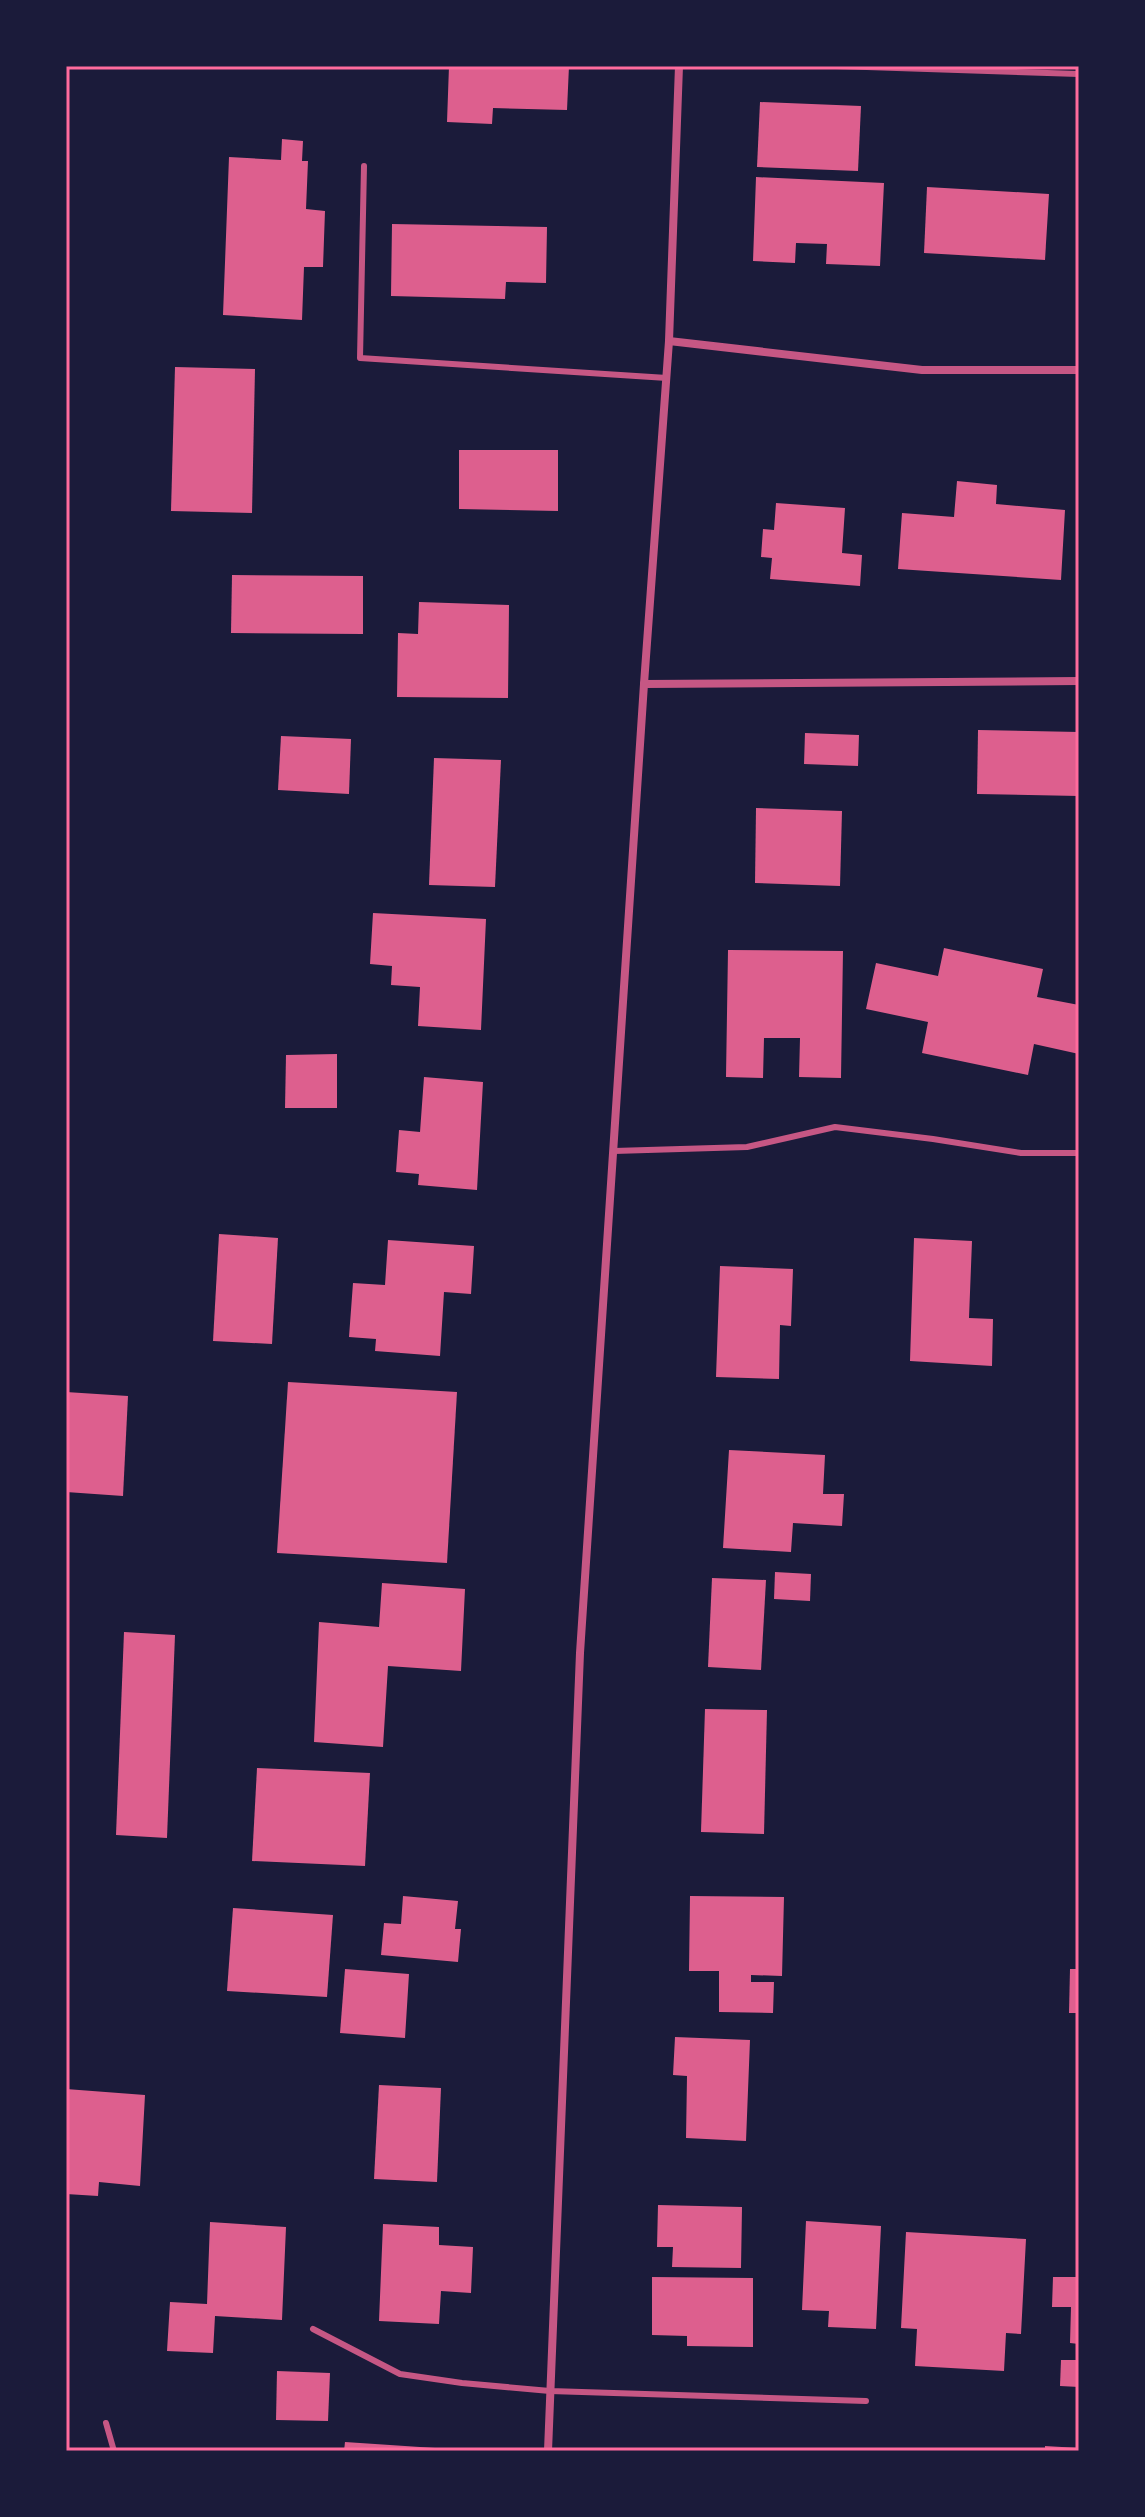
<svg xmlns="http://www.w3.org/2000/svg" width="1145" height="2517" viewBox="0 0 1145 2517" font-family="Cabin,sans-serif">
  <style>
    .building { fill: #dd5f8e }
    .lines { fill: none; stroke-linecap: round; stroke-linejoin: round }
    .service { stroke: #c65784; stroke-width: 6 }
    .minor { stroke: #c65784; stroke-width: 8 }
    .neatline { fill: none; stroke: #ff6b9d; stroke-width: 3 }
  </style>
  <rect width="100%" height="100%" fill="#1b1b3a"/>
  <g class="building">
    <polygon points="449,66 569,66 567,110 493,108 492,124 447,122"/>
    <polygon points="760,102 861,106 858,171 757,167"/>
    <polygon points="282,139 303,141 302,161 308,161 306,209 325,211 323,267 304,267 302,320 223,315 229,157 281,160"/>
    <polygon points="756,177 884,183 880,266 826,264 827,244 796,243 795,263 753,261"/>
    <polygon points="927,187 1049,194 1045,260 924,253"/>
    <polygon points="392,224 547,227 546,283 506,282 505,299 391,296"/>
    <polygon points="175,367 255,369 252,513 171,511"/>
    <polygon points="459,450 558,450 558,511 459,509"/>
    <polygon points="957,481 997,485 996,504 1065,510 1061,580 898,569 902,513 954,517"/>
    <polygon points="776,503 845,508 842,553 862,555 860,586 770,579 772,558 761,557 763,529 774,530"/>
    <polygon points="232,575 363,576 363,634 231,633"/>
    <polygon points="419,602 509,605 508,698 397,697 398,633 418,634"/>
    <polygon points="978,730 1079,732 1079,796 977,794"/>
    <polygon points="805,733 859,735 858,766 804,764"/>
    <polygon points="281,736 351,739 349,794 278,790"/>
    <polygon points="434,758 501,760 495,887 429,885"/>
    <polygon points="756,808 842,811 840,886 755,883"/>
    <polygon points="373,913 486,919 481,1030 418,1026 420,987 391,985 392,966 370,964"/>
    <polygon points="944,948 1043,969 1037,997 1079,1005 1079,1054 1034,1044 1028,1075 922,1053 928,1022 866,1009 876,963 938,976"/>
    <polygon points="728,950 843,951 841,1078 799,1077 800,1038 764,1038 763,1078 726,1077"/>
    <polygon points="337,1054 337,1108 285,1108 286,1055"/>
    <polygon points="424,1077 483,1082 477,1190 418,1185 419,1174 396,1172 399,1130 420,1132"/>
    <polygon points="219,1234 278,1238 272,1344 213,1341"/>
    <polygon points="914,1238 972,1241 969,1318 993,1319 992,1366 910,1361"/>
    <polygon points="388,1240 474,1246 471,1294 444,1292 440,1356 375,1351 376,1339 349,1337 353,1283 385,1285"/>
    <polygon points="720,1266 793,1269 791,1326 780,1325 779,1379 716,1377"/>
    <polygon points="288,1382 457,1392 447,1563 277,1553"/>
    <polygon points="66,1392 128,1396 123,1496 66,1492"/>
    <polygon points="729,1450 825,1455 823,1494 844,1494 842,1526 793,1523 791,1552 723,1548"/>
    <polygon points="775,1572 811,1574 810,1601 774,1599"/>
    <polygon points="712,1578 766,1580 761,1670 708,1667"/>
    <polygon points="382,1583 465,1589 461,1671 388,1666 383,1747 314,1742 319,1622 379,1627"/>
    <polygon points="124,1632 175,1635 167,1838 116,1835"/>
    <polygon points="705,1709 767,1710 764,1834 701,1832"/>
    <polygon points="257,1768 370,1773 365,1866 252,1861"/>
    <rect x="1076" y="1895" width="3" height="31"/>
    <polygon points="403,1896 458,1901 455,1929 461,1929 458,1962 381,1955 384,1923 401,1924"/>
    <polygon points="690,1896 784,1897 782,1976 751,1975 751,1982 774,1982 773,2013 719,2012 719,1971 689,1971"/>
    <polygon points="233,1908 333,1915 327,1997 227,1991"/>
    <polygon points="345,1969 409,1974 405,2038 340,2033"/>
    <polygon points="1070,1969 1079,1969 1079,2013 1069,2013"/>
    <polygon points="675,2037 750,2040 746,2141 686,2138 687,2076 673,2075"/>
    <polygon points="379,2085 441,2088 437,2182 374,2179"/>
    <polygon points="66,2089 145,2095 140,2186 99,2182 98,2196 66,2194"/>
    <polygon points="658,2205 742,2207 741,2268 672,2267 673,2247 657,2247"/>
    <polygon points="806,2221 881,2226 876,2329 828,2327 829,2311 802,2310"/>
    <polygon points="210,2222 286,2227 282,2320 215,2316 213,2353 167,2351 170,2302 207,2304"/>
    <polygon points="383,2224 439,2227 439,2245 473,2247 471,2293 441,2291 439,2324 379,2321"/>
    <polygon points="906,2232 1026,2239 1021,2334 1006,2333 1004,2371 915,2366 917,2329 901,2328"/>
    <polygon points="652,2277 753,2278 753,2347 687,2346 687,2336 652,2335"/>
    <polygon points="1053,2277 1079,2277 1079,2344 1070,2343 1071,2307 1052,2307"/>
    <polygon points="1061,2360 1079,2360 1079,2387 1060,2386"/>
    <polygon points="277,2371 330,2373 328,2421 276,2420"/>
    <polygon points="345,2442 450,2449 450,2451 344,2451"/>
    <polygon points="1045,2446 1079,2448 1079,2451 1045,2451"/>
  </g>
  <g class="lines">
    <g class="service">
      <polyline points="836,66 1079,74"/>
      <polyline points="364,166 360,358 667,378"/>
      <polyline points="614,1151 747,1147 835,1127 933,1139 1021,1153 1079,1153"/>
      <polyline points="313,2329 400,2374 462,2383 550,2391 866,2401"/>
      <polyline points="106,2423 114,2451"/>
    </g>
    <g class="minor">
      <polyline points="669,341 922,370 1079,370"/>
      <polyline points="644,684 1079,681"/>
      <polyline points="548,2451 580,1653 644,684 669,341 679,66"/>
    </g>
  </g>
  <rect width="1145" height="2517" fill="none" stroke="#1b1b3a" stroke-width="136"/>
  <rect x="68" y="68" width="1009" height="2381" class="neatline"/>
</svg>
